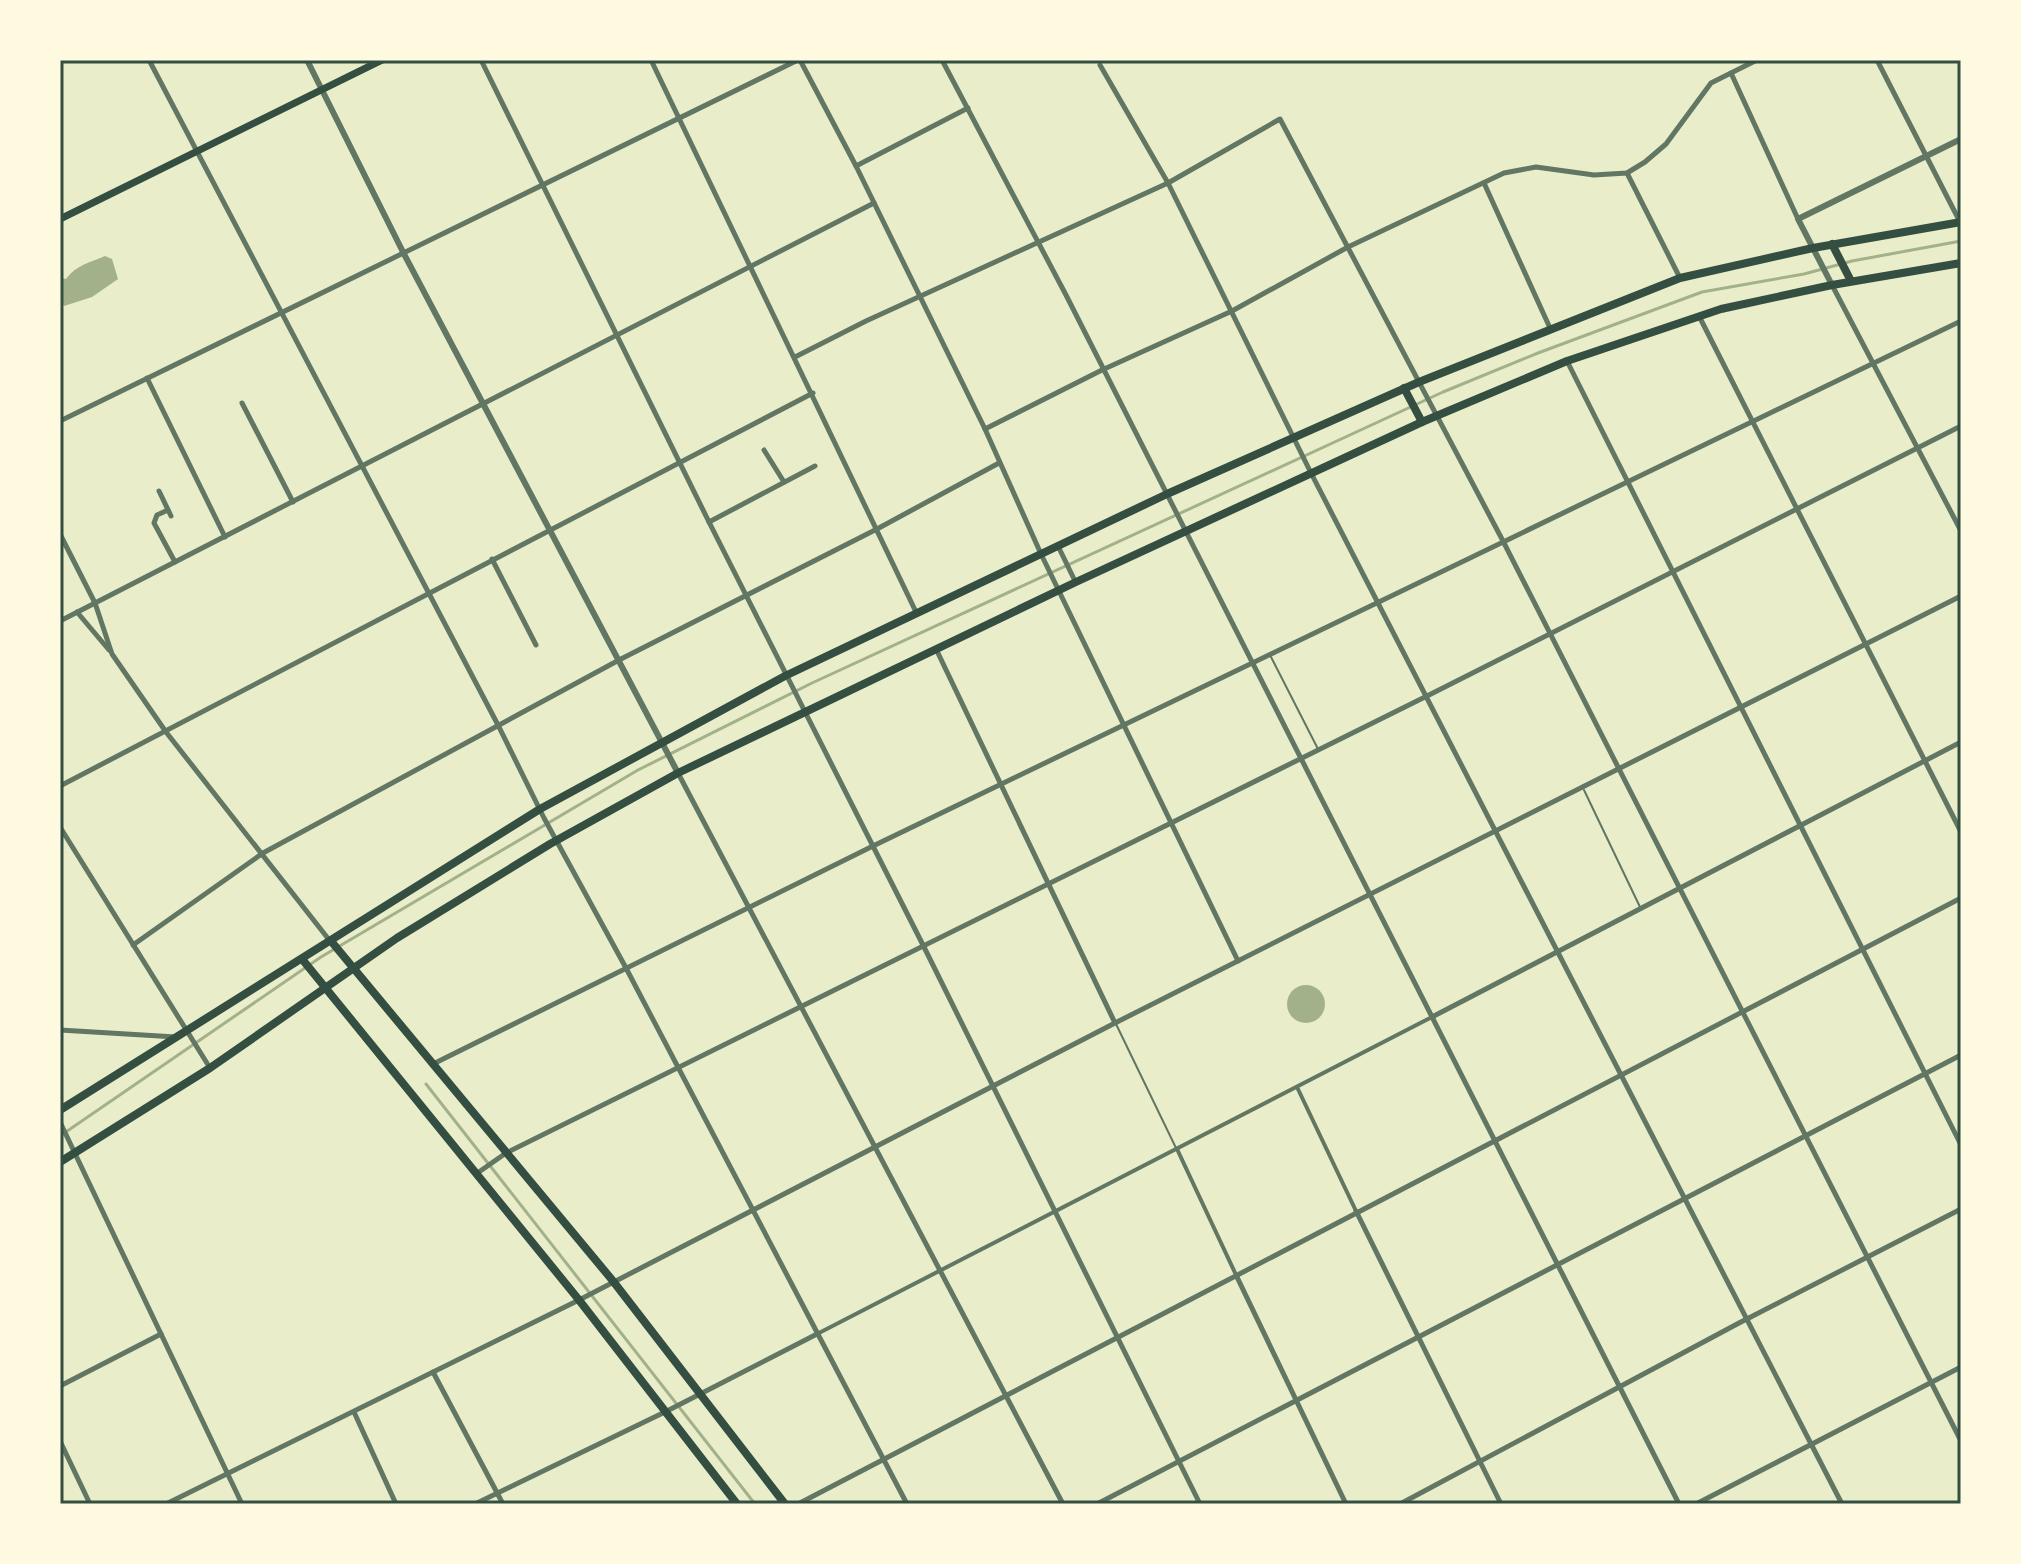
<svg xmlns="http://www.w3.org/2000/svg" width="2021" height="1564" viewBox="0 0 2021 1564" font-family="Rubik,sans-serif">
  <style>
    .water { fill: #a3b18a }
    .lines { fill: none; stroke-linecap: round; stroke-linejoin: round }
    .stream { stroke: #a3b18a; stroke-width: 3 }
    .service { stroke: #617663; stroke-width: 2 }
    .pedestrian { stroke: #617663; stroke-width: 4 }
    .minor { stroke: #617663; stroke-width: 5 }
    .tertiary { stroke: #617663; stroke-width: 6 }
    .secondary { stroke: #344e41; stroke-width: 7 }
    .primary { stroke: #344e41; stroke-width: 8 }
    .neatline { fill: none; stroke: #344e41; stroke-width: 3 }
  </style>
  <rect width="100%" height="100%" fill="#e9edc9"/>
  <g class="water">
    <path d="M105 256 112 259 118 279 92 297 64 306 60 299V278L66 279C76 265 91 262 105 256Z"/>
    <circle cx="1306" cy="1004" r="19"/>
  </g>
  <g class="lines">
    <g class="stream">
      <polyline points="426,1084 755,1504"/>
      <polyline points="60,1136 321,957 638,770 812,683 1443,392 1538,353 1702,292 1804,274 1852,261 1961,241"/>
    </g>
    <g class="service">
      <polyline points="1270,655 1318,749"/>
      <polyline points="1584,790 1640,907"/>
      <polyline points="1116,1024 1176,1148"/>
    </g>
    <g class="pedestrian">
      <polyline points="1297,1087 1356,1211"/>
      <polyline points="1177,1149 1237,1277"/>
      <polyline points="817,1334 1432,1017"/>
    </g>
    <g class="minor">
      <polyline points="149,60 498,725 544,818 626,968 907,1504"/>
      <polyline points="481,60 709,522 924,947 1200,1504"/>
      <polyline points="651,60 916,612"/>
      <polyline points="800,60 856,166 985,429 1041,554 1238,961"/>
      <polyline points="942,60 1066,295 1679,1504"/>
      <polyline points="1877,60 1960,222"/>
      <polyline points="1100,65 1168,183 1311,473 1842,1504"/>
      <polyline points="1731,73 1798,219"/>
      <polyline points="856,166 968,108"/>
      <polyline points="1627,173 1680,278"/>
      <polyline points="1484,183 1550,328"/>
      <polyline points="1832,285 1961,531"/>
      <polyline points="1699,316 1961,832"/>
      <polyline points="795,357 866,321 1168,183 1280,119 1503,541 1961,1441"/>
      <polyline points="1567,361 1961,1145"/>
      <polyline points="147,378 225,537"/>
      <polyline points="242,403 293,502"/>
      <polyline points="60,421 798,60"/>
      <polyline points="985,429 1102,370 1232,311 1348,247 1504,173 1536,167 1594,175 1627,173 1645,162 1666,144 1711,83 1757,60"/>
      <polyline points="764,450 784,482"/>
      <polyline points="159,491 171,516"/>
      <polyline points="168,510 157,515 154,523 175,562"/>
      <polyline points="709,522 815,466"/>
      <polyline points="60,534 95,603 112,654 166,732 330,941"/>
      <polyline points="1058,546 1075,581"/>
      <polyline points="492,559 536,645"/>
      <polyline points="77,612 109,650"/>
      <polyline points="60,621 874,203"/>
      <polyline points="937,651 1115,1023"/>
      <polyline points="678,773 1063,1504"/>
      <polyline points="60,786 813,393"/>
      <polyline points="60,827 210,1068"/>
      <polyline points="133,945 263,853 619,660 877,529 999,463"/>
      <polyline points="1432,1017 1961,742"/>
      <polyline points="60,1030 176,1037"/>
      <polyline points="433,1064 873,846 1961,321"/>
      <polyline points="60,1122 242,1504"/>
      <polyline points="476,1174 506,1153 1427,696 1961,426"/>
      <polyline points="1356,1211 1501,1504"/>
      <polyline points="1237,1277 1346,1504"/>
      <polyline points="433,1372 503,1504"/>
      <polyline points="60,1386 161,1334"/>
      <polyline points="354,1412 396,1504"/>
      <polyline points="60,1441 90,1504"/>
      <polyline points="166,1504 579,1300 1115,1023 1961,596"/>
      <polyline points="475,1504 667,1411 817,1334"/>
      <polyline points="798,1504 1961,898"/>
      <polyline points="1097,1504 1961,1055"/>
      <polyline points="1400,1504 1739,1323 1961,1209"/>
      <polyline points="1696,1504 1961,1367"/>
    </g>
    <g class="tertiary">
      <polyline points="307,60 404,254 678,773"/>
      <polyline points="1832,285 1798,219 1961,139"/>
    </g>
    <polyline class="secondary" points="60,219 382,60"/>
    <g class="primary">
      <polyline points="1832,244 1851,281"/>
      <polyline points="1404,388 1422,422"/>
      <polyline points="331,941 613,1281 785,1504"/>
      <polyline points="302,959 579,1300 737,1504"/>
      <polyline points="60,1110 540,809 785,676 1167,494 1419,382 1680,278 1813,248 1961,222"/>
      <polyline points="60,1162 210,1068 397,938 550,844 678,773 1076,582 1422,422 1567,361 1721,309 1832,285 1961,263"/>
    </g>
  </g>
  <rect width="2021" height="1564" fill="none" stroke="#fefae0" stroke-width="124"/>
  <rect x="62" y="62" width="1897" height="1440" class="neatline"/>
</svg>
